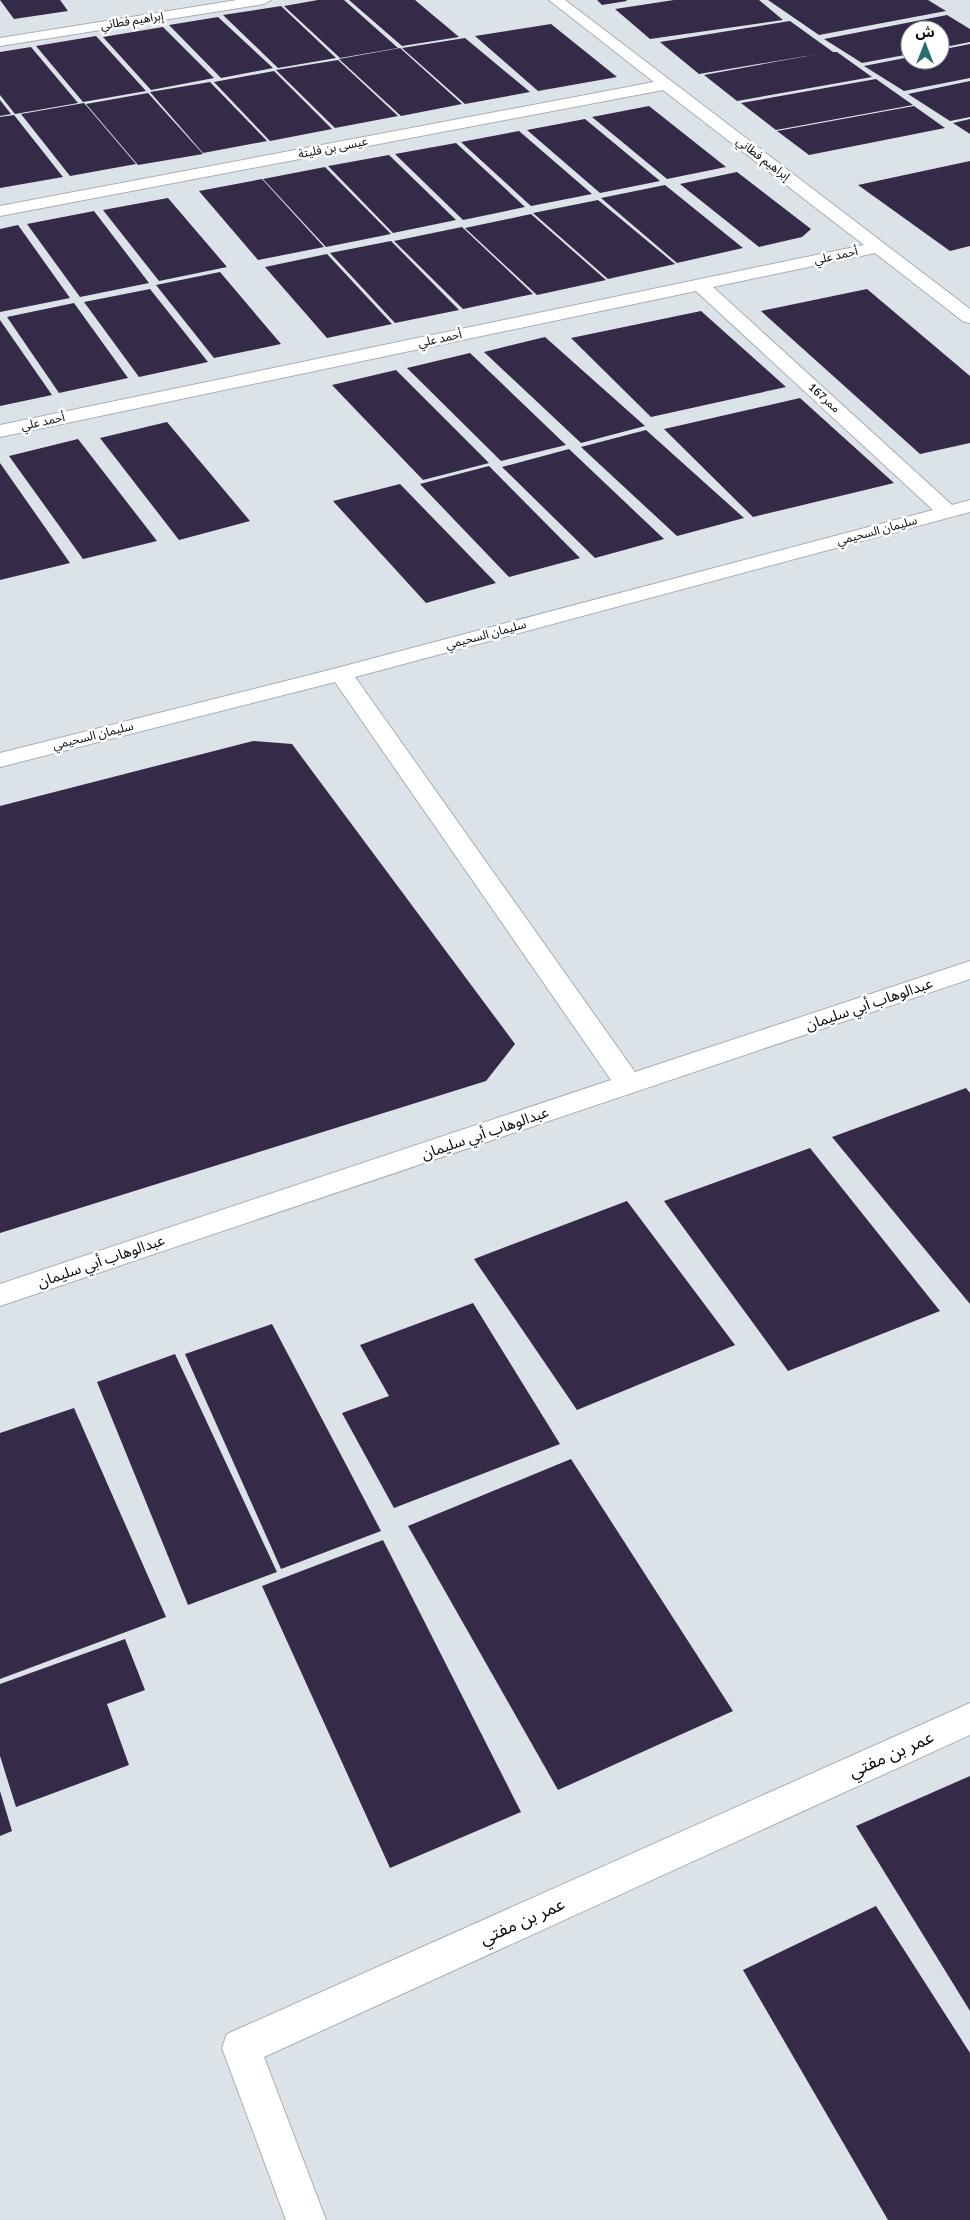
<svg xmlns="http://www.w3.org/2000/svg" width="970" height="2220" viewBox="0 0 970 2220" font-family="Signika,'Noto Sans Arabic',sans-serif">
  <style>
    .building { fill: #352a48 }
    .lines { fill: none; stroke-linecap: round; stroke-linejoin: round }
    .minor-casing { stroke: #a8aeb3; stroke-width: 2 }
    .minor { fill: #fff; fill-rule: evenodd }
    .labels { text-anchor: middle; dominant-baseline: central; stroke-width: 5; stroke-linejoin: round; paint-order: stroke }
    .far-street-label { font-size: 12px; fill: #0a0c0d; stroke: #fff }
    .street-label { font-size: 15px; fill: #0a0c0d; stroke: #fff }
    .near-street-label { font-size: 18px; fill: #0a0c0d; stroke: #fff }
  </style>
  <rect width="100%" height="100%" fill="#dce3e8"/>
  <g class="building">
    <polygon points="0,0 60,0 68,11 14,19"/>
    <polygon points="318,0 344,0 398,48 340,58 284,6"/>
    <polygon points="349,0 415,0 459,37 402,46"/>
    <polygon points="597,0 626,0 627,1 602,5"/>
    <polygon points="674,0 759,0 783,20 650,39 615,9"/>
    <polygon points="768,0 928,0 946,11 819,35"/>
    <polygon points="281,6 336,58 278,68 223,15"/>
    <polygon points="947,15 970,29 970,42 940,48 940,30 910,30 910,54 862,63 824,39"/>
    <polygon points="218,17 273,68 221,78 169,25"/>
    <polygon points="790,21 833,52 837,52 872,77 737,101 704,75 818,54 699,74 660,42"/>
    <polygon points="551,24 617,77 538,91 475,36"/>
    <polygon points="163,27 214,78 151,90 103,37"/>
    <polygon points="96,36 146,91 83,102 36,46"/>
    <polygon points="465,38 530,92 465,104 402,48"/>
    <polygon points="970,44 970,78 904,91 864,66 910,57 910,60 940,60 940,50"/>
    <polygon points="31,47 78,103 15,114 0,95 0,52"/>
    <polygon points="400,48 462,104 401,116 339,59"/>
    <polygon points="338,60 398,116 335,128 276,70"/>
    <polygon points="274,71 332,129 270,141 214,82"/>
    <polygon points="876,79 913,105 776,130 741,103"/>
    <polygon points="970,81 970,117 950,121 908,94"/>
    <polygon points="210,82 267,141 203,153 150,92"/>
    <polygon points="148,93 203,154 138,165 86,104"/>
    <polygon points="0,100 11,114 0,116"/>
    <polygon points="84,103 136,164 70,176 21,114"/>
    <polygon points="649,106 726,167 667,179 592,117"/>
    <polygon points="914,106 945,128 809,155 777,131"/>
    <polygon points="14,115 63,177 0,188 0,117"/>
    <polygon points="585,119 660,181 600,193 527,130"/>
    <polygon points="970,119 970,134 953,123"/>
    <polygon points="519,131 592,194 531,206 461,142"/>
    <polygon points="456,143 525,207 463,220 395,154"/>
    <polygon points="389,155 456,220 393,233 328,166"/>
    <polygon points="970,161 970,246 950,251 858,185"/>
    <polygon points="325,167 391,234 326,247 263,179"/>
    <polygon points="737,172 811,229 802,237 759,247 680,184"/>
    <polygon points="262,179 324,247 258,260 199,191"/>
    <polygon points="665,185 743,248 677,263 601,198"/>
    <polygon points="168,198 227,267 159,281 103,210"/>
    <polygon points="598,200 675,264 608,279 533,213"/>
    <polygon points="94,211 149,283 80,297 27,224"/>
    <polygon points="531,214 606,280 537,295 465,228"/>
    <polygon points="18,225 70,298 0,312 0,229"/>
    <polygon points="462,227 533,294 463,309 394,241"/>
    <polygon points="391,241 459,310 395,323 330,253"/>
    <polygon points="327,254 392,324 327,338 265,267"/>
    <polygon points="220,272 281,344 214,358 156,285"/>
    <polygon points="150,289 208,362 139,377 84,302"/>
    <polygon points="867,289 970,376 970,443 920,454 761,311"/>
    <polygon points="74,303 128,378 59,393 7,317"/>
    <polygon points="701,311 786,387 651,417 571,338"/>
    <polygon points="0,320 52,395 0,406"/>
    <polygon points="545,337 645,426 581,443 484,352"/>
    <polygon points="470,353 566,445 501,461 407,368"/>
    <polygon points="396,370 489,463 423,480 332,385"/>
    <polygon points="800,398 894,483 753,517 664,429"/>
    <polygon points="167,422 250,521 179,540 100,438"/>
    <polygon points="646,430 744,518 677,536 581,447"/>
    <polygon points="78,439 157,541 83,559 9,456"/>
    <polygon points="569,449 664,539 595,558 502,467"/>
    <polygon points="0,463 70,563 0,580"/>
    <polygon points="489,466 580,558 509,577 420,484"/>
    <polygon points="400,484 496,583 426,603 333,501"/>
    <polygon points="253,741 292,744 515,1044 486,1081 0,1233 0,806"/>
    <polygon points="966,1088 970,1093 970,1304 832,1137"/>
    <polygon points="810,1148 940,1311 788,1371 664,1201"/>
    <polygon points="627,1201 735,1345 577,1410 474,1259"/>
    <polygon points="473,1303 560,1444 394,1508 342,1413 389,1396 360,1345"/>
    <polygon points="272,1324 381,1531 281,1569 185,1354"/>
    <polygon points="175,1354 277,1572 188,1605 97,1382"/>
    <polygon points="74,1408 166,1617 0,1679 0,1433"/>
    <polygon points="571,1459 733,1711 558,1790 408,1526"/>
    <polygon points="383,1540 521,1812 390,1868 262,1586"/>
    <polygon points="125,1639 145,1690 107,1704 129,1765 16,1807 0,1756 0,1684"/>
    <polygon points="970,1776 970,2011 856,1826"/>
    <polygon points="0,1791 12,1831 0,1836"/>
    <polygon points="876,1906 970,2053 970,2220 888,2220 743,1970"/>
  </g>
  <g class="lines">
    <g class="minor-casing">
      <g id="minor">
        <polygon points="237,0 271,0 264,4 0,46 0,38"/>
        <polygon points="549,0 565,0 970,309 970,323 964,322 875,253 713,287 952,505 970,500 970,512 355,677 635,1072 970,961 970,979 0,1306 0,1284 611,1080 335,682 0,767 0,753 333,669 933,510 696,291 0,437 0,425 864,245 663,90 0,216 0,206 654,82"/>
        <polygon points="970,1703 970,1735 264,2057 326,2220 286,2220 222,2048 227,2034"/>
      </g>
    </g>
    <use href="#minor" class="minor"/>
  </g>
  <g class="labels">
    <g class="far-street-label">
      <text transform="translate(132 21) rotate(-9)">إبراهيم فطاني</text>
      <text transform="translate(333 148) rotate(-11)">عيسى بن فليتة</text>
      <text transform="translate(763 159) rotate(37)">إبراهيم فطاني</text>
      <text transform="translate(836 256) rotate(-12)">أحمد علي</text>
      <text transform="translate(440 339) rotate(-12)">أحمد علي</text>
      <text transform="translate(824 398) rotate(42)">ممر167</text>
      <text transform="translate(43 422) rotate(-12)">أحمد علي</text>
      <text transform="translate(877 531) rotate(-15)">سليمان السحيمي</text>
      <text transform="translate(486 635) rotate(-15)">سليمان السحيمي</text>
      <text transform="translate(93 736) rotate(-14)">سليمان السحيمي</text>
    </g>
    <g class="street-label">
      <text transform="translate(869 1004) rotate(-19)">عبدالوهاب أبي سليمان</text>
      <text transform="translate(485 1133) rotate(-19)">عبدالوهاب أبي سليمان</text>
      <text transform="translate(101 1261) rotate(-19)">عبدالوهاب أبي سليمان</text>
    </g>
    <g class="near-street-label">
      <text transform="translate(891 1754) rotate(-24)">عمر بن مفتي</text>
      <text transform="translate(522 1921) rotate(-24)">عمر بن مفتي</text>
    </g>
  </g>
  <g transform="translate(925 45)"><circle r="24" fill="#ffffff" stroke="#9d9e9e"/>
  <path d="M0-4L9 19L0 12L-9 19Z" fill="#25706f"/>
  <text y="-8" font-size="14" font-weight="bold" text-anchor="middle" fill="#0a0c0d">ش</text>
  </g>
</svg>
